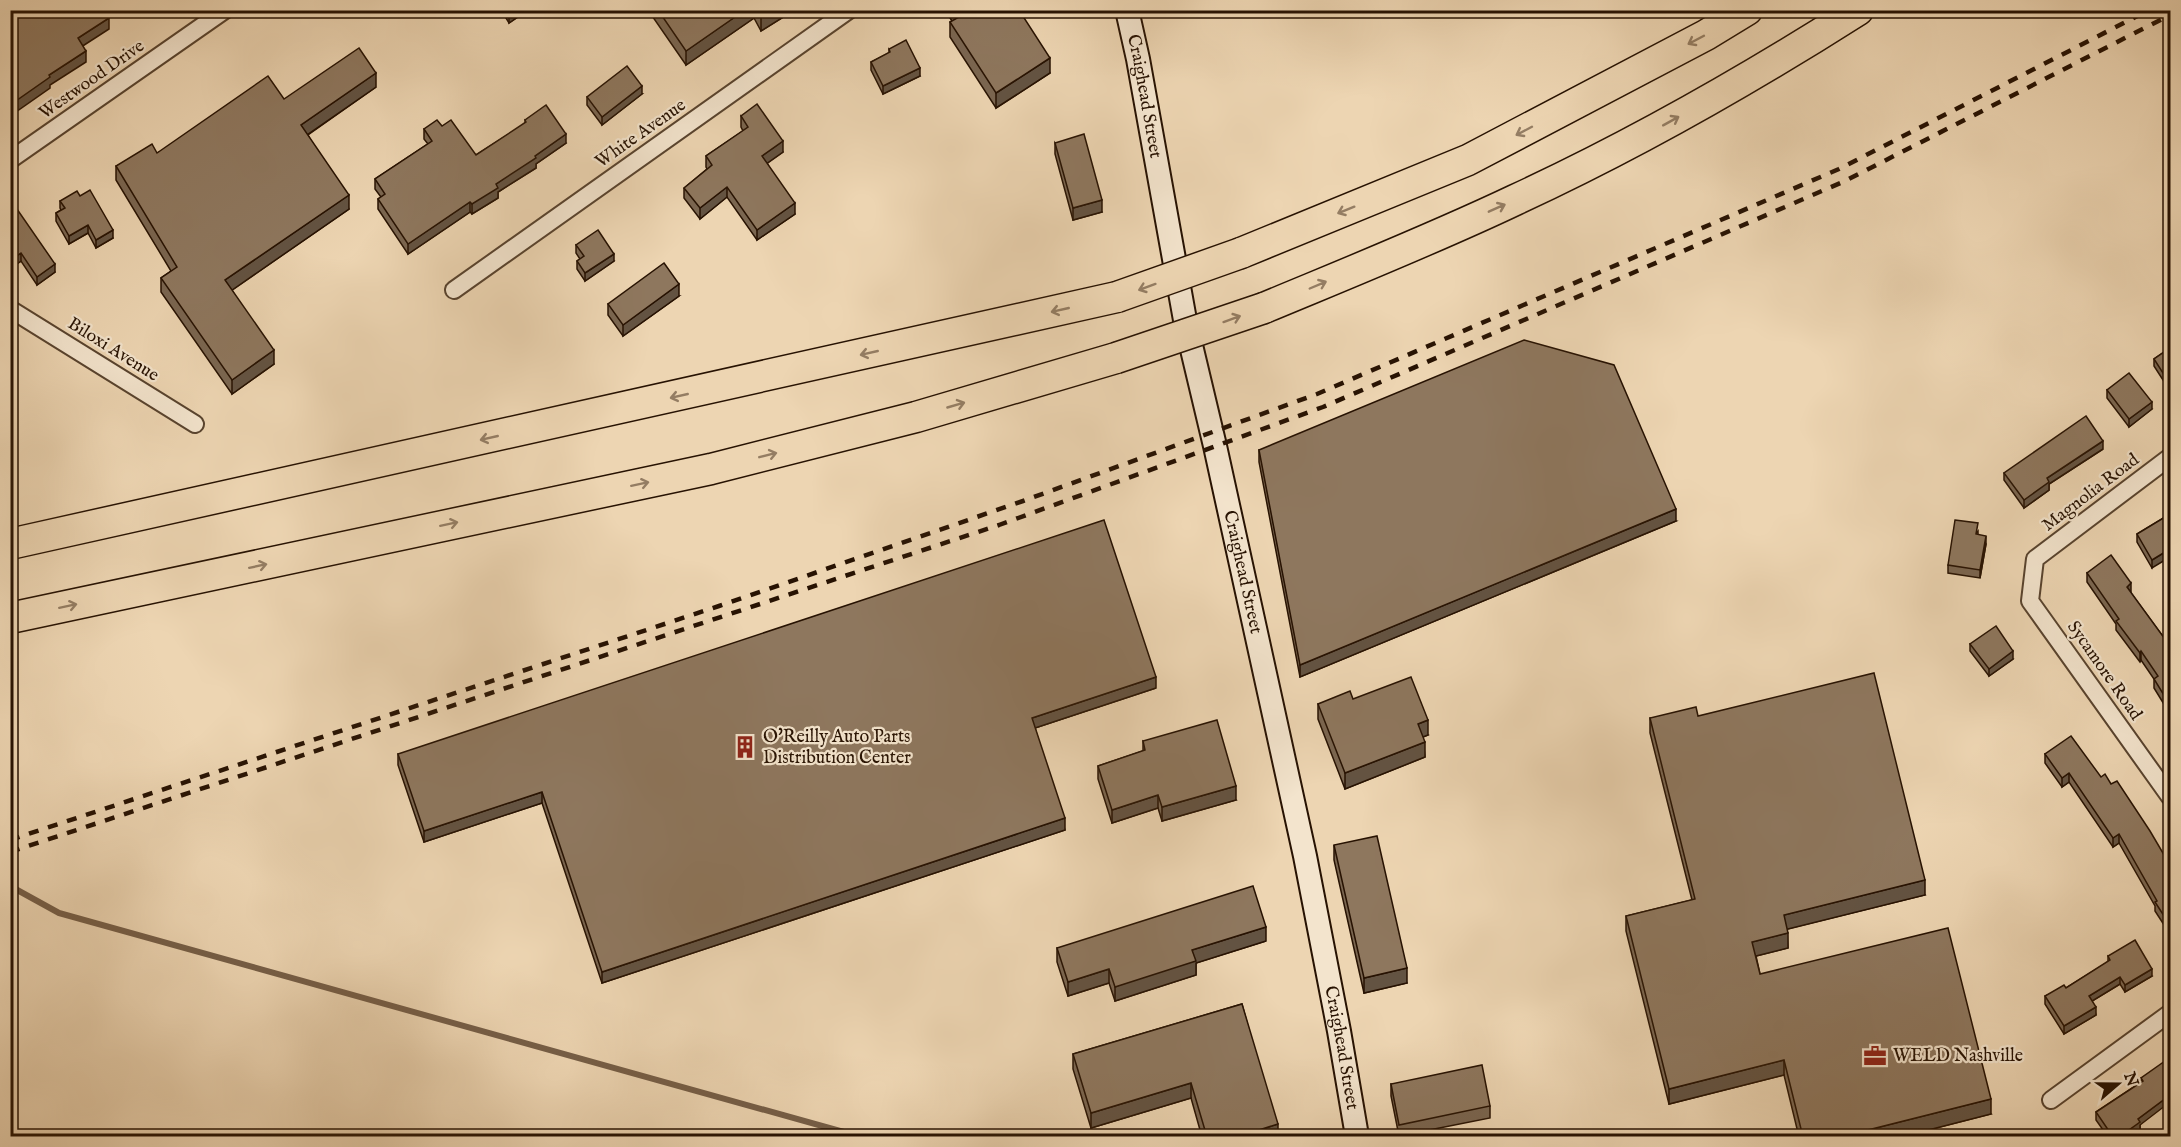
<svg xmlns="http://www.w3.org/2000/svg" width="2181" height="1147" viewBox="0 0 2181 1147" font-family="'IM FELL English',serif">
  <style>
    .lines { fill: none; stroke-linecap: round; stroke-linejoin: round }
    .stream { stroke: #765f48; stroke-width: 6 }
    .street-casing { stroke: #58432e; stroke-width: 20 }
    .secondary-casing { stroke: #271202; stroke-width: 26 }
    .highway-casing { stroke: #271202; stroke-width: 33 }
    .street { stroke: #f3e4cd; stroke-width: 16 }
    .secondary { stroke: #f3e4cd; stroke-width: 22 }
    .highway { stroke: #edd5b2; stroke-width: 30 }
    .rail { stroke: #271202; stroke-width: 4.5; stroke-dasharray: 10 10; stroke-linecap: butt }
    .highway-bridge-casing { stroke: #271202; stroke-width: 33; stroke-linecap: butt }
    .highway-bridge { stroke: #edd5b2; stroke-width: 30 }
    .wall { fill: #7a6651; stroke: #271202; stroke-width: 1.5 }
    .shaded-wall { fill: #635342; stroke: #271202; stroke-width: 1.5 }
    .building { fill: #8e775e; stroke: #271202; stroke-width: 1.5 }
    .oneway { stroke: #947d63 }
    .labels { text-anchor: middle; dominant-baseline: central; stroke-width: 4.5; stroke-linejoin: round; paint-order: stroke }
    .street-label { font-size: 18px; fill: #271202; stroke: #f3e4cd }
    .poi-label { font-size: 18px; fill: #271202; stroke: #f3e4cd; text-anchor: start }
  </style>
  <rect width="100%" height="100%" fill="#edd5b2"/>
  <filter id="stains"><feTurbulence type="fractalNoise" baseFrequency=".00333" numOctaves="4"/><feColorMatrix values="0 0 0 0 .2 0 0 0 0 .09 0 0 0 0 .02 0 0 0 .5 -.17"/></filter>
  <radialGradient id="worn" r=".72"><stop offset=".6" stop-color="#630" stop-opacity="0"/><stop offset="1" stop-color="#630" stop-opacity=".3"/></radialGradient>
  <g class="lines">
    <polyline class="stream" points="10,886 59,913 858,1136"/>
    <g class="street-casing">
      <g id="street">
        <polyline points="10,160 225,10"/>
        <polyline points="454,290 849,10"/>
        <polyline points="10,309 195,424"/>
        <polyline points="2170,457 2035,559 2030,601 2170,797"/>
        <polyline points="2051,1100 2170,1013"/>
      </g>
    </g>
    <g class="secondary-casing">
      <g id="secondary">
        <path id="s1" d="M1127 10 1138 59 1185 320 1215 446 1305 856 1339 1031 1357 1136"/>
      </g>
    </g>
    <g class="highway-casing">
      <g id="highway">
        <polyline points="1241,253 1468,160 1706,35 1747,10"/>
        <path d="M1264 308C1348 273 1433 239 1515 200 1634 145 1748 80 1858 10"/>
        <polyline points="10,544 1117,297"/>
        <polyline points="10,618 711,469 916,417 1116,358"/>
      </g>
    </g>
    <use href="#street" class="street"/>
    <use href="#secondary" class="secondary"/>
    <use href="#highway" class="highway"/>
    <g class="rail">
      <polyline points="10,840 719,606 1023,501 1317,394 1839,169 2149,10"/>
      <polyline points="10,852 999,525 1323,407 1845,181 2170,15"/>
    </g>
    <g class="highway-bridge-casing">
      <g id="highway-bridge">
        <polyline points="1117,297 1241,253"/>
        <polyline points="1116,358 1264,308"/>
      </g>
    </g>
    <use href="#highway-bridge" class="highway-bridge"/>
  </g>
  <g class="wall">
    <polygon points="501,10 528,10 509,23"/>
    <polygon points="648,10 793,10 793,11 761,31 754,18 686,65"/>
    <polygon points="945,10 1019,10 1050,73 996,108 950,37 950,22 952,21"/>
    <polygon points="889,49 920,76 883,94 871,70 871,62 889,53"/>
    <polygon points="376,87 308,135 349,209 232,290 274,364 232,394 161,292 161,278 171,271 116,180 116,166 157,153 284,99"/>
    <polygon points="642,94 602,125 587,105 587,97"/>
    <polygon points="741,116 783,152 767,163 795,214 757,240 727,197 700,219 684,198 684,188 707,169 706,167 706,156 743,131 741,127"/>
    <polygon points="525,120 566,143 536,164 536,168 498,192 498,198 472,214 470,212 408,254 378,209 378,199 381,197 375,189 375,179 428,144 424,139 424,129 442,126 476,155 525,124"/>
    <polygon points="1055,143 1102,212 1073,220 1055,154"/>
    <polygon points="80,196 113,238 96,248 88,233 69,244 56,221 56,213 61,210 60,208 60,201"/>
    <polygon points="10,199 55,272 37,285 21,261 11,268 10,267"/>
    <polygon points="576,245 614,261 585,281 577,269 577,261 580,259 576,253"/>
    <polygon points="679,296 623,336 608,315 608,304"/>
    <polygon points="2170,348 2170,391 2154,366 2154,359"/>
    <polygon points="2107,390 2152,409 2129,427 2107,398"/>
    <polygon points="2103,449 2049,484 2049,490 2024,508 2004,480 2004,473"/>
    <polygon points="1259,450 1676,521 1300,677 1259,462"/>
    <polygon points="2170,514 2152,568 2137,542 2137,534"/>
    <polygon points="1978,531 1978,535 1986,544 1980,578 1948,573 1948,565"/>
    <polygon points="2087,573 2131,593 2170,646 2170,714 2154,688 2154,679 2141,660 2140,662 2116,630 2116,624 2087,582"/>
    <polygon points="1970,644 2013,659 1989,676 1970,651"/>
    <polygon points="1156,688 1035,728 1065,830 602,983 542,803 424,842 398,765 398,754"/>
    <polygon points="1353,699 1428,735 1423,737 1425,757 1345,789 1318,719 1318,704"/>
    <polygon points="1698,716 1925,895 1787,929 1788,948 1756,956 1760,974 1991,1114 1901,1137 1799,1137 1784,1075 1669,1104 1626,931 1626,916 1692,900 1650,733 1650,718"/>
    <polygon points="1143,741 1236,800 1162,821 1158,808 1112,823 1098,779 1098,766 1143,751"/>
    <polygon points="2045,754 2101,777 2111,784 2170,865 2168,931 2155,911 2155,906 2119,843 2113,847 2069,782 2062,787 2045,763"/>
    <polygon points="1334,845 1407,983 1364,993 1334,860"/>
    <polygon points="1266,941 1196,963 1196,975 1115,1001 1109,983 1068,996 1057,962 1057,948"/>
    <polygon points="2108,956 2152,976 2125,992 2120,984 2092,1001 2096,1015 2064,1034 2045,1004 2045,996 2066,988 2108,962"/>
    <polygon points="1242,1004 1278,1137 1202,1137 1191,1098 1091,1128 1073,1069 1073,1054"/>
    <polygon points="2170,1068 2140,1125 2140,1130 2130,1137 2108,1137 2096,1120 2096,1112 2141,1082 2141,1078"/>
    <polygon points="1391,1084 1490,1106 1490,1118 1399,1136 1391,1096"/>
  </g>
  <g class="shaded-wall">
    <polygon points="509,10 528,10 509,23"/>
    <polygon points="745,10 754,10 754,18 686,65 686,51"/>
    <polygon points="772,10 793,11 761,31 761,17"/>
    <polygon points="109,18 109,29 78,49 78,38"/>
    <polygon points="86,51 86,62 50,85 50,88 10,116 10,105 49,75"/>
    <polygon points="1050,58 1050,73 996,108 996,93"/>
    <polygon points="920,68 920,76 883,94 883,86"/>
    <polygon points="376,73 376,87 301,139 301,125"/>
    <polygon points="642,86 642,94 602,125 602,117"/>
    <polygon points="566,134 566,143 536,164 536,168 498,192 498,198 472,214 472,204 496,184"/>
    <polygon points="783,141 783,152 762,167 762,156"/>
    <polygon points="727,187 727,197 700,219 700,208"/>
    <polygon points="349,195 349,209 225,295 225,280"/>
    <polygon points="1102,200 1102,212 1073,220 1073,208"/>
    <polygon points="470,202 470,212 408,254 408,244"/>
    <polygon points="795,203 795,214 757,240 757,230"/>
    <polygon points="88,225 88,233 69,244 69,236"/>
    <polygon points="113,230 113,238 96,248 96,240"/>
    <polygon points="21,253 21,261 11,268 11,260"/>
    <polygon points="614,254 614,261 585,281 585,273"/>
    <polygon points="55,264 55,272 37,285 37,277"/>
    <polygon points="679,284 679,296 623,336 623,325"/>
    <polygon points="274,350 274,364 232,394 232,380"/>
    <polygon points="2152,402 2152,409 2129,427 2129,419"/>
    <polygon points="2103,441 2103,449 2049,484 2049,490 2024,508 2024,500 2047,478"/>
    <polygon points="1676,509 1676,521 1300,677 1300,665"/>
    <polygon points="1986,536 1986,544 1980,578 1980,570"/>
    <polygon points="2170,549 2170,557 2152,568 2152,560"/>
    <polygon points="2131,583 2131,593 2127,587"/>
    <polygon points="2013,651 2013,659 1989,676 1989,669"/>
    <polygon points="2141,651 2141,660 2140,662 2140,653"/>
    <polygon points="1156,677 1156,688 1032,729 1032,718"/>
    <polygon points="1428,720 1428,735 1418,739 1418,724"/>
    <polygon points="1425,742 1425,757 1345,789 1345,773"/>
    <polygon points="2069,773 2069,782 2062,787 2062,778"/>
    <polygon points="1236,786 1236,800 1162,821 1162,807"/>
    <polygon points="542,792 542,803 424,842 424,831"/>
    <polygon points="1158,795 1158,808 1112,823 1112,810"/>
    <polygon points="1065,818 1065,830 602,983 602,972"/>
    <polygon points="2119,834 2119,843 2113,847 2113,838"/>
    <polygon points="1925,880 1925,895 1784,930 1784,915"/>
    <polygon points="2170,920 2170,929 2168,931 2168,922"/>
    <polygon points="1266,927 1266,941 1196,963 1196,975 1115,1001 1115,987 1192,950"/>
    <polygon points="1788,933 1788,948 1752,957 1752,942"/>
    <polygon points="1407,968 1407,983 1364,993 1364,978"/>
    <polygon points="1109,969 1109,983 1068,996 1068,982"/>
    <polygon points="2152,969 2152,976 2125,992 2125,985"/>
    <polygon points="2120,977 2120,984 2089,1003 2089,996"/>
    <polygon points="2096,1007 2096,1015 2064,1034 2064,1026"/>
    <polygon points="1784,1060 1784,1075 1669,1104 1669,1089"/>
    <polygon points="1191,1083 1191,1098 1091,1128 1091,1113"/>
    <polygon points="2170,1095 2170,1102 2140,1125 2140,1130 2130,1137 2119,1137 2138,1119"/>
    <polygon points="1991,1099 1991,1114 1901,1137 1840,1137"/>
    <polygon points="1278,1124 1278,1137 1237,1137"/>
  </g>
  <g class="building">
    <polygon points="10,10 104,10 109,18 78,38 86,51 49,75 50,77 10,105"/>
    <polygon points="658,10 745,10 686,51"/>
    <polygon points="757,10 772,10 761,17"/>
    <polygon points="955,10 1019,10 1050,58 996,93 950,22 959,17"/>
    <polygon points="906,40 920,68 883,86 871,62 890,52 889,49"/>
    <polygon points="359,48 376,73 301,125 349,195 225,280 274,350 232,380 161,278 177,267 116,166 152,144 157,153 268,76 284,99"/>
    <polygon points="627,66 642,86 602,117 587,97"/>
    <polygon points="757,104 783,141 762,156 795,203 757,230 727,187 700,208 684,188 712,165 706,156 748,127 741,116"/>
    <polygon points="546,105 566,134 535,156 536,158 496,184 498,188 472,204 470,202 408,244 378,199 385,194 375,179 432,141 424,129 437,120 442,126 451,120 476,155 526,122 525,120"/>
    <polygon points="1084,134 1102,200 1073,208 1055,143"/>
    <polygon points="90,190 113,230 96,240 88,225 69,236 56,213 65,208 60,201 77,191 80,196"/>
    <polygon points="10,199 55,264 37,277 21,253 11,260 10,259"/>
    <polygon points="598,230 614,254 585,273 577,261 584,256 576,245"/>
    <polygon points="664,263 679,284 623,325 608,304"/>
    <polygon points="1524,340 1614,365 1676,509 1300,665 1259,450"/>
    <polygon points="2170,348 2170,384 2154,359"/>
    <polygon points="2129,373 2152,402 2129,419 2107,390"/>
    <polygon points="2086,416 2103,441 2047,478 2049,482 2024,500 2004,473"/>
    <polygon points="2170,514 2170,549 2152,560 2137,534"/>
    <polygon points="1104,520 1156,677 1032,718 1065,818 602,972 542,792 424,831 398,754"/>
    <polygon points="1955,520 1978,523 1976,534 1986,536 1980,570 1948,565"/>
    <polygon points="2111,555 2131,583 2127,587 2170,646 2170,705 2154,679 2158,676 2141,651 2140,653 2116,621 2119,619 2087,573"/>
    <polygon points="1996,626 2013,651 1989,669 1970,644"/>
    <polygon points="1874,673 1925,880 1784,915 1788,933 1752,942 1760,974 1948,928 1991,1099 1840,1137 1803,1137 1784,1060 1669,1089 1626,916 1695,899 1650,718 1696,707 1698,716"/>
    <polygon points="1411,677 1428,720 1418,724 1425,742 1345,773 1318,704 1350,691 1353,699"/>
    <polygon points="1217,720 1236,786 1162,807 1158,795 1112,810 1098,766 1145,750 1143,741"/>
    <polygon points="2071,736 2101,777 2105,774 2111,784 2117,781 2150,831 2170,865 2170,920 2168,922 2155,902 2157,901 2119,834 2113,838 2069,773 2062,778 2045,754"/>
    <polygon points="1377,836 1407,968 1364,978 1334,845"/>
    <polygon points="1253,886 1266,927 1192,950 1196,961 1115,987 1109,969 1068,982 1057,948"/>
    <polygon points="2135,940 2152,969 2125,985 2120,977 2089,996 2096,1007 2064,1026 2045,996 2064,985 2066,988 2110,960 2108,956"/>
    <polygon points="1242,1004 1278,1124 1237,1137 1207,1137 1191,1083 1091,1113 1073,1054"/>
    <polygon points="2165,1061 2170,1068 2170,1095 2138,1119 2140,1122 2119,1137 2113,1137 2096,1112 2143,1081 2141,1078"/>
    <polygon points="1482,1065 1490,1106 1399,1125 1391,1084"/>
    <polygon points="1518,1133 1519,1137 1505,1137"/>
  </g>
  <defs><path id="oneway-shaft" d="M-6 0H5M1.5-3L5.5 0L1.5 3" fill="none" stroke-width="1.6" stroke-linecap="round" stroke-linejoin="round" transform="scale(1.5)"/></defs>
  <g class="oneway">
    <use href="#oneway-shaft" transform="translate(1696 40) rotate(152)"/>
    <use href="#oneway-shaft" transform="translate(1671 121) rotate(-29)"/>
    <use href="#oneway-shaft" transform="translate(1524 131) rotate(152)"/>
    <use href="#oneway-shaft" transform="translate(1497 208) rotate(-24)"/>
    <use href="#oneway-shaft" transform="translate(1346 210) rotate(158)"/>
    <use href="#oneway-shaft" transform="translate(1318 285) rotate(-23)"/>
    <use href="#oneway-shaft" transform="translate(1147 287) rotate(160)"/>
    <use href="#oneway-shaft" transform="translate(1060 310) rotate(167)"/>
    <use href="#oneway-shaft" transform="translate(1232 319) rotate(-20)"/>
    <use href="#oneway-shaft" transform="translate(869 353) rotate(167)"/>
    <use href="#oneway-shaft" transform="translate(679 396) rotate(167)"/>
    <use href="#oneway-shaft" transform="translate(956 405) rotate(-16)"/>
    <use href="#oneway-shaft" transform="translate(489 438) rotate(167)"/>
    <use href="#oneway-shaft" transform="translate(768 455) rotate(-14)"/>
    <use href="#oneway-shaft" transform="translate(640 484) rotate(-12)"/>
    <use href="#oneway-shaft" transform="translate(449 524) rotate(-12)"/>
    <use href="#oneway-shaft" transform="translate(258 566) rotate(-12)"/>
    <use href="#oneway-shaft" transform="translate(68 606) rotate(-12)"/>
  </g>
  <defs>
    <g id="building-bare" transform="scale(1.8)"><path d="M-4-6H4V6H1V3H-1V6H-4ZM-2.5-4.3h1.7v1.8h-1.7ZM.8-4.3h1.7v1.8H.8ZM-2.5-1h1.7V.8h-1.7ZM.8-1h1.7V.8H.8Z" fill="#8f2418" stroke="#f3e4cd" stroke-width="2.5" paint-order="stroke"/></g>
    <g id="office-bare" transform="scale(1.8)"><path d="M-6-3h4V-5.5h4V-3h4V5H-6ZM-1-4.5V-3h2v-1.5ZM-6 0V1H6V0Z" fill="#8f2418" stroke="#f3e4cd" stroke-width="2.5" paint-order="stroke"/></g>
  </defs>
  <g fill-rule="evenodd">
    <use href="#building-bare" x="745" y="747"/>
    <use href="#office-bare" x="1875" y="1056"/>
  </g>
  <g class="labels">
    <g class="street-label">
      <text transform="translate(92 80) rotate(-35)">Westwood Drive</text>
      <text stroke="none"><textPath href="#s1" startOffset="88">Craighead Street</textPath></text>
      <text transform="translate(641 134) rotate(-35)">White Avenue</text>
      <text transform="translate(113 350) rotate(32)">Biloxi Avenue</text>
      <text transform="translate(2091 493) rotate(-37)">Magnolia Road</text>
      <text stroke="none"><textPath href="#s1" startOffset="574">Craighead Street</textPath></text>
      <text transform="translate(2104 671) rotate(55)">Sycamore Road</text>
      <text stroke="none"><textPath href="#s1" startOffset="1060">Craighead Street</textPath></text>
    </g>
    <g class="poi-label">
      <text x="763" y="737">O'Reilly Auto Parts<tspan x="763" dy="21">Distribution Center</tspan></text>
      <text x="1893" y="1056">WELD Nashville</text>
    </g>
  </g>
  <rect width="2181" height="1147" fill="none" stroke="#edd5b2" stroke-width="36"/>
  <rect x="12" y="12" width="2157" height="1123" fill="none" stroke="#271202" stroke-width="3"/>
  <rect x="18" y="18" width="2145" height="1111" fill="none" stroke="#271202" stroke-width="1.5"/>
  <g transform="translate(2118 1084) rotate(70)" stroke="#f3e4cd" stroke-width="4.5" paint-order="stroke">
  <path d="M0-4.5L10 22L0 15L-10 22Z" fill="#271202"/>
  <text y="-9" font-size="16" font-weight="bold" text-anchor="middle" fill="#271202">N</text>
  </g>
  <rect width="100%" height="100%" filter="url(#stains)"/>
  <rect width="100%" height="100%" fill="url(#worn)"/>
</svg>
